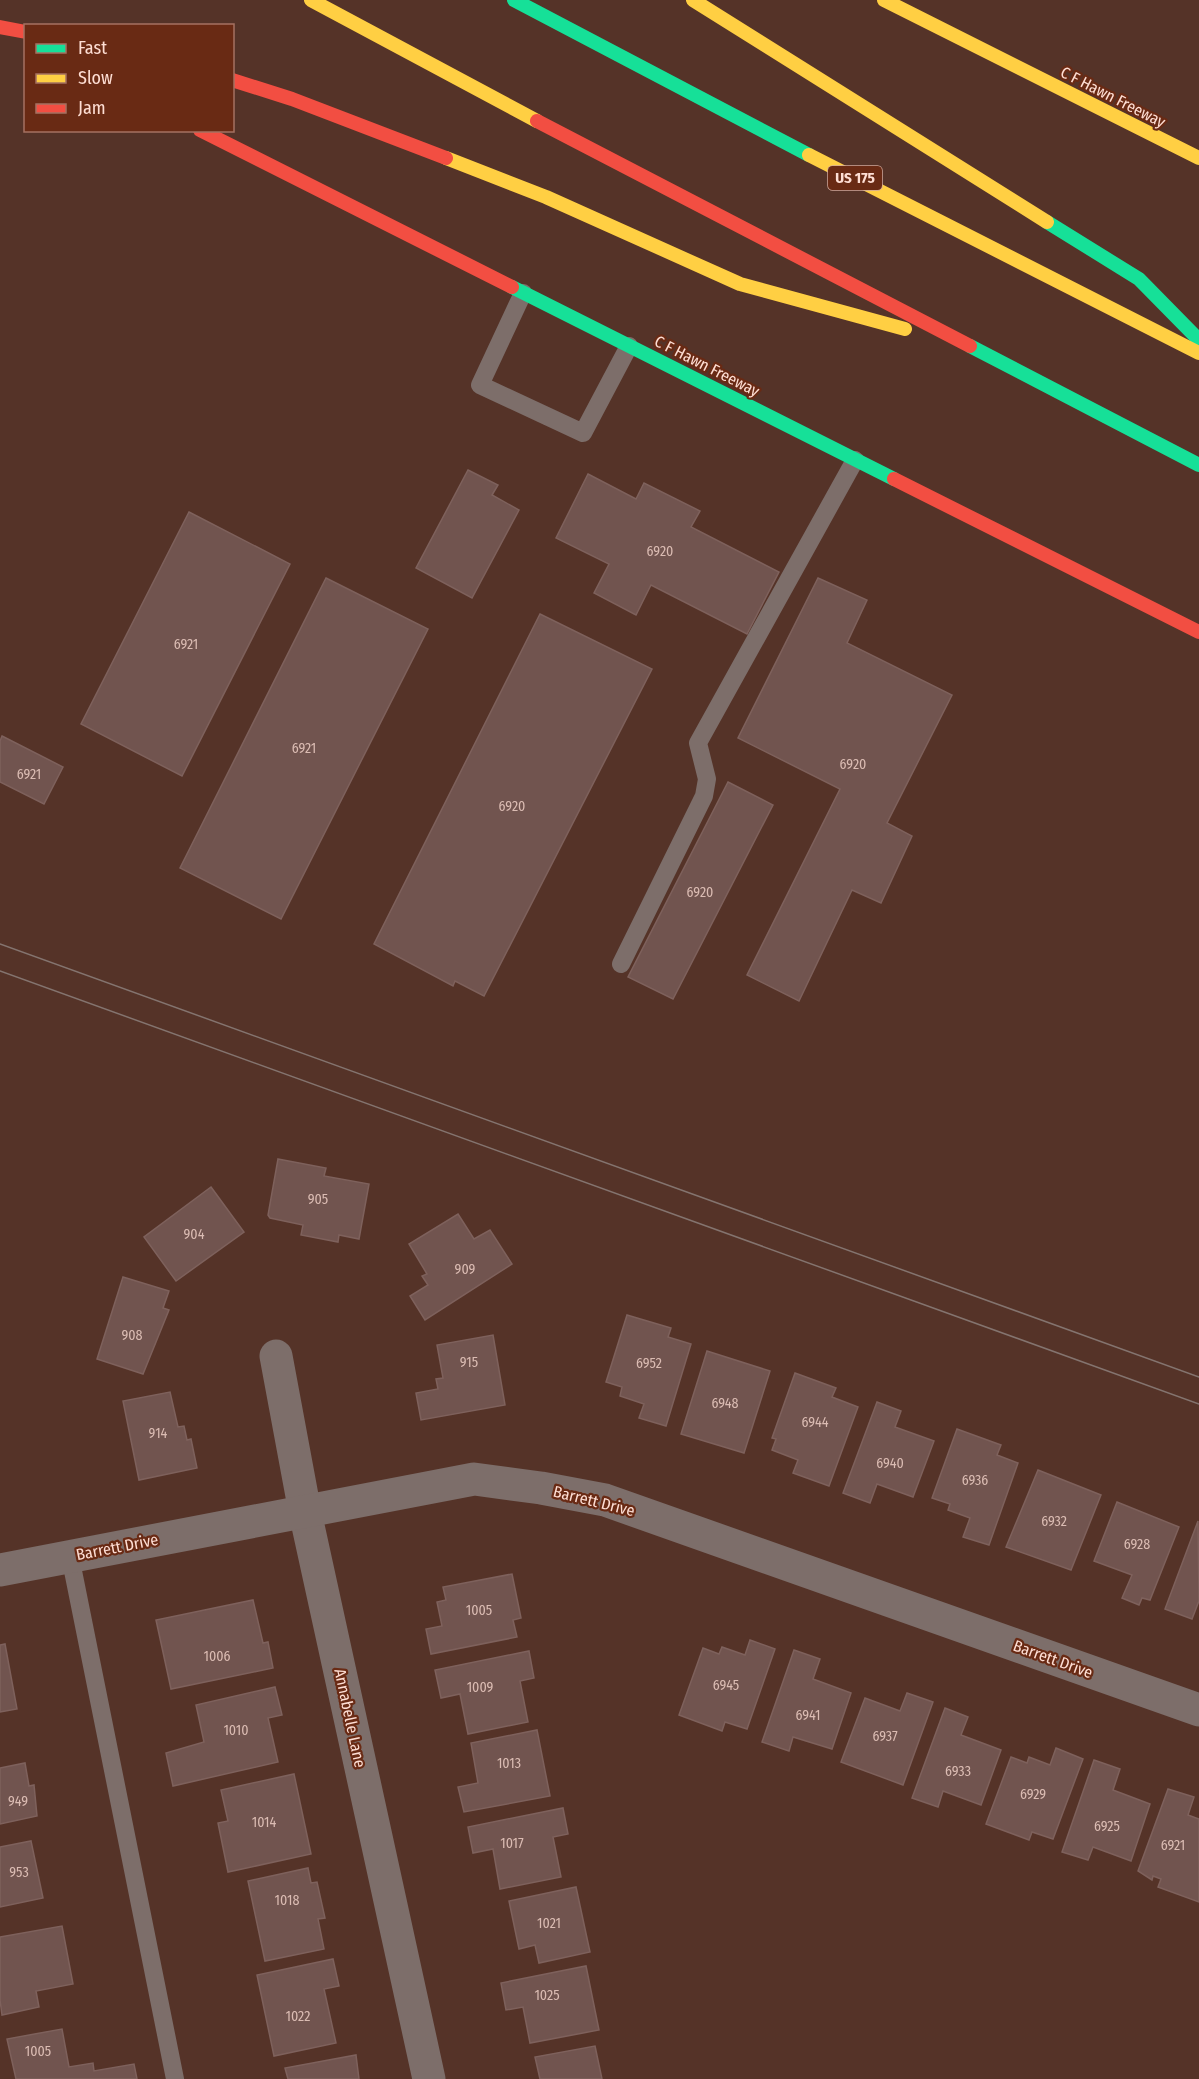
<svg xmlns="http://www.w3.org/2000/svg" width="1199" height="2079" viewBox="0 0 1199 2079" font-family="'Fira Sans Condensed',sans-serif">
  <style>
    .building { fill: #71544f; stroke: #7e615c; stroke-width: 1.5 }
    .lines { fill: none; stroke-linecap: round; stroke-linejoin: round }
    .lane { stroke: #7d6e6a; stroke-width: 18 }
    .street { stroke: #7d6e6a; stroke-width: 33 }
    .fast { stroke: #16e098; stroke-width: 14 }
    .slow { stroke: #ffcf43; stroke-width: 14 }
    .jam { stroke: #f24e42; stroke-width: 14 }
    .tram { stroke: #84746f; stroke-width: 1.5 }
    .labels { text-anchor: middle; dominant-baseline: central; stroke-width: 4.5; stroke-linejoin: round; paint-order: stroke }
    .number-label { font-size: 14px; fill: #dbbcb3 }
    .shield { fill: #692a14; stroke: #d1a89a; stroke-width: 1.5 }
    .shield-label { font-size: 15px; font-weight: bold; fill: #feded4 }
    .street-label { font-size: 16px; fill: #feded4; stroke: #692a14 }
  </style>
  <rect width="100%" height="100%" fill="#553328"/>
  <g class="building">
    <polygon points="468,470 498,485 492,495 519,510 472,598 416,568"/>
    <polygon points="588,474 636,499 644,483 700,511 691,527 779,572 747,634 651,585 636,615 594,593 609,564 556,538"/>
    <polygon points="189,512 290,564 182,776 81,724"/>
    <polygon points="326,578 428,629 281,919 180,868"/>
    <polygon points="818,578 867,600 847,643 952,695 887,823 912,836 881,903 852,890 799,1001 747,975 840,789 738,738"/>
    <polygon points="540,614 652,669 484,996 455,981 453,986 374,944"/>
    <polygon points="2,736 63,767 44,804 0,782 0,741"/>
    <polygon points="728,782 773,805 673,999 628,977"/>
    <polygon points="278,1159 326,1168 324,1176 369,1184 359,1239 339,1235 338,1242 301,1235 303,1225 270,1218 268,1215"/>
    <polygon points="211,1187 244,1232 176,1281 144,1237"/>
    <polygon points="458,1214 474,1239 490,1230 512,1264 425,1320 410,1296 428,1285 422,1276 427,1274 409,1244"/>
    <polygon points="123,1277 169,1291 163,1308 169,1310 143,1374 97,1359"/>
    <polygon points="627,1315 671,1328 668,1337 691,1344 666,1426 639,1418 644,1404 620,1396 622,1387 606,1382"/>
    <polygon points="493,1335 505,1405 421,1420 416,1393 438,1389 436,1379 443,1378 437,1345"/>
    <polygon points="707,1351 770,1371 744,1453 681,1434"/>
    <polygon points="795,1373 836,1388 832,1397 858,1407 829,1486 793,1473 798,1460 772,1450 776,1439 772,1438"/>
    <polygon points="170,1392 178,1427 184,1426 187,1440 191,1439 197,1468 139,1480 123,1401"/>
    <polygon points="877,1402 901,1411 895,1427 934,1441 913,1497 877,1484 870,1503 843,1493"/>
    <polygon points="957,1429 1001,1445 997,1455 1018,1463 989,1545 963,1537 970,1518 948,1510 950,1504 932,1498"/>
    <polygon points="1038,1470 1101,1495 1071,1570 1006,1547"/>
    <polygon points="1117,1502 1179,1527 1150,1600 1142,1598 1139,1605 1122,1598 1132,1575 1094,1561"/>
    <polygon points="1198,1521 1199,1601 1192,1619 1165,1609"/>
    <polygon points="512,1574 521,1618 513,1620 517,1637 431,1654 426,1629 442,1626 437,1602 446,1600 443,1587"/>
    <polygon points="253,1600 263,1643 268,1642 273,1668 171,1689 156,1620"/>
    <polygon points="750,1640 775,1649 747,1729 725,1722 722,1731 679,1715 703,1648 719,1654 722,1647 745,1655"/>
    <polygon points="5,1644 17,1709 0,1712 0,1645"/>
    <polygon points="794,1650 820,1659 813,1679 851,1693 832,1749 793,1737 789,1751 762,1742"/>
    <polygon points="529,1651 534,1678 520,1681 528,1722 468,1734 460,1694 441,1698 435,1670"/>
    <polygon points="275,1687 282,1715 268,1718 278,1762 173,1786 166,1753 204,1742 196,1705"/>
    <polygon points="907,1693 933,1702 903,1785 841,1762 865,1698 900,1711"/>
    <polygon points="945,1708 968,1717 961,1735 1001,1750 981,1805 943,1791 938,1807 912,1798"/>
    <polygon points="537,1730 550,1796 464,1812 458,1787 478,1783 471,1743"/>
    <polygon points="1056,1748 1083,1759 1053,1839 1032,1832 1029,1840 986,1824 1011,1757 1027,1763 1029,1757 1050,1765"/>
    <polygon points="1094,1760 1120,1769 1113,1790 1150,1804 1131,1861 1093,1847 1088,1860 1062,1852"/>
    <polygon points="25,1763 29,1786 34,1785 37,1816 0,1824 0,1768"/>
    <polygon points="294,1774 311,1854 228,1872 218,1823 228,1821 221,1790"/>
    <polygon points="1168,1789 1194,1797 1188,1815 1199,1819 1199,1902 1158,1887 1161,1879 1153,1876 1152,1880 1138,1871"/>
    <polygon points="563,1808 568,1834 553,1837 561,1877 500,1889 493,1849 473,1853 468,1827"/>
    <polygon points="31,1841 43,1898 0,1907 0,1847"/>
    <polygon points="308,1868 311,1883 317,1882 325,1918 318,1919 324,1949 265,1961 248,1881"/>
    <polygon points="576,1887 590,1952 539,1963 535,1945 519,1949 509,1901"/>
    <polygon points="62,1926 73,1984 36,1991 39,2007 2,2015 0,2000 0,1937"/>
    <polygon points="333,1959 339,1986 324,1989 336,2043 274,2056 257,1975"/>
    <polygon points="586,1966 599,2030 530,2043 523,2007 506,2010 501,1983"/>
    <polygon points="62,2029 69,2067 93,2063 94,2071 134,2064 137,2079 16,2079 7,2039"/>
    <polygon points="595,2046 602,2079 540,2079 535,2057"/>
    <polygon points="356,2055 359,2079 288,2079 285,2068"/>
  </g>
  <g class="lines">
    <g class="lane">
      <polyline points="523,293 480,385 583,433 629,346"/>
      <polyline points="621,964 704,796 707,779 698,743 855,460"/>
      <polyline points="70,1556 175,2079"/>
    </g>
    <g class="street">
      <polyline points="276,1356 305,1512 429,2079"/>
      <polyline points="0,1570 474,1479 541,1488 605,1500 1199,1710"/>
    </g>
    <g class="fast">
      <polyline points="514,0 809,155"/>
      <polyline points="1047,222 1139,279 1199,340"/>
      <polyline points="512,287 894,479"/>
      <polyline points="970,346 1199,465"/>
    </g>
    <g class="slow">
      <polyline points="311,0 537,121"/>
      <polyline points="693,0 1047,222"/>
      <polyline points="884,0 1199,158"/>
      <polyline points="809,155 1199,353"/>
      <polyline points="446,158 546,197 740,284 905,329"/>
    </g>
    <g class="jam">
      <polyline points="0,27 26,32"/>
      <polyline points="232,80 292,99 446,158"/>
      <polyline points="537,121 970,346"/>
      <polyline points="200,130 512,287"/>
      <polyline points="894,479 1199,632"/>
    </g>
    <g class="tram">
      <polyline points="0,944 1199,1377"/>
      <polyline points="0,971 1199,1404"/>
    </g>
  </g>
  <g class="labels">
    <g class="number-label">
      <text x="660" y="551">6920</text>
      <text x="186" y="644">6921</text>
      <text x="304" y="748">6921</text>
      <text x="853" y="764">6920</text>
      <text x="29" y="774">6921</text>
      <text x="512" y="806">6920</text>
      <text x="700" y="892">6920</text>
      <text x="318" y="1199">905</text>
      <text x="194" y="1234">904</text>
      <text x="465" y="1269">909</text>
      <text x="132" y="1335">908</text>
      <text x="469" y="1362">915</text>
      <text x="649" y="1363">6952</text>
      <text x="725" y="1403">6948</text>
      <text x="815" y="1422">6944</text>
      <text x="158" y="1433">914</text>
      <text x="890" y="1463">6940</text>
      <text x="975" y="1480">6936</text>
      <text x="1054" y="1521">6932</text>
      <text x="1137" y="1544">6928</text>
      <text x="479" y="1610">1005</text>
      <text x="217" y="1656">1006</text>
      <text x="726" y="1685">6945</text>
      <text x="480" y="1687">1009</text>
      <text x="808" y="1715">6941</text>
      <text x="236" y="1730">1010</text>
      <text x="885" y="1736">6937</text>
      <text x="509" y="1763">1013</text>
      <text x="958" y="1771">6933</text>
      <text x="1033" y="1794">6929</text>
      <text x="18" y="1801">949</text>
      <text x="264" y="1822">1014</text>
      <text x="1107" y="1826">6925</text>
      <text x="512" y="1843">1017</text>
      <text x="1173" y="1845">6921</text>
      <text x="19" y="1872">953</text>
      <text x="287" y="1900">1018</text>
      <text x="549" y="1923">1021</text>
      <text x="547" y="1995">1025</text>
      <text x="298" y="2016">1022</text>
      <text x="38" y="2051">1005</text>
    </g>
    <rect class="shield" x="828" y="166" width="54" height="24" rx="4.5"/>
    <g class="shield-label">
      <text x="855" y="178">US 175</text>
    </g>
    <g class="street-label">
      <text transform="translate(1113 97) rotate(27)">C F Hawn Freeway</text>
      <text transform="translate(707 366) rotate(27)">C F Hawn Freeway</text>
      <text transform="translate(594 1501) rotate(14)">Barrett Drive</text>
      <text transform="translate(117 1547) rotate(-11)">Barrett Drive</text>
      <text transform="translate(1053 1659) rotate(20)">Barrett Drive</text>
      <text transform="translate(350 1718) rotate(78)">Annabelle Lane</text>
    </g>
  </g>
  <rect x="24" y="24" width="210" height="108" fill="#692a14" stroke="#a57261" stroke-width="1.5"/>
  <rect x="36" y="44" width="30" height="9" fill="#16e098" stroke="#a57261" stroke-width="1.5"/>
  <text x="78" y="54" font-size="18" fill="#feded4">Fast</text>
  <rect x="36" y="74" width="30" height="9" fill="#ffcf43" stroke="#a57261" stroke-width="1.5"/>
  <text x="78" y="84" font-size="18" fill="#feded4">Slow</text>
  <rect x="36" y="104" width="30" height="9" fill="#f24e42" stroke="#a57261" stroke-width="1.5"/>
  <text x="78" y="114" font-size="18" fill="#feded4">Jam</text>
</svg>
